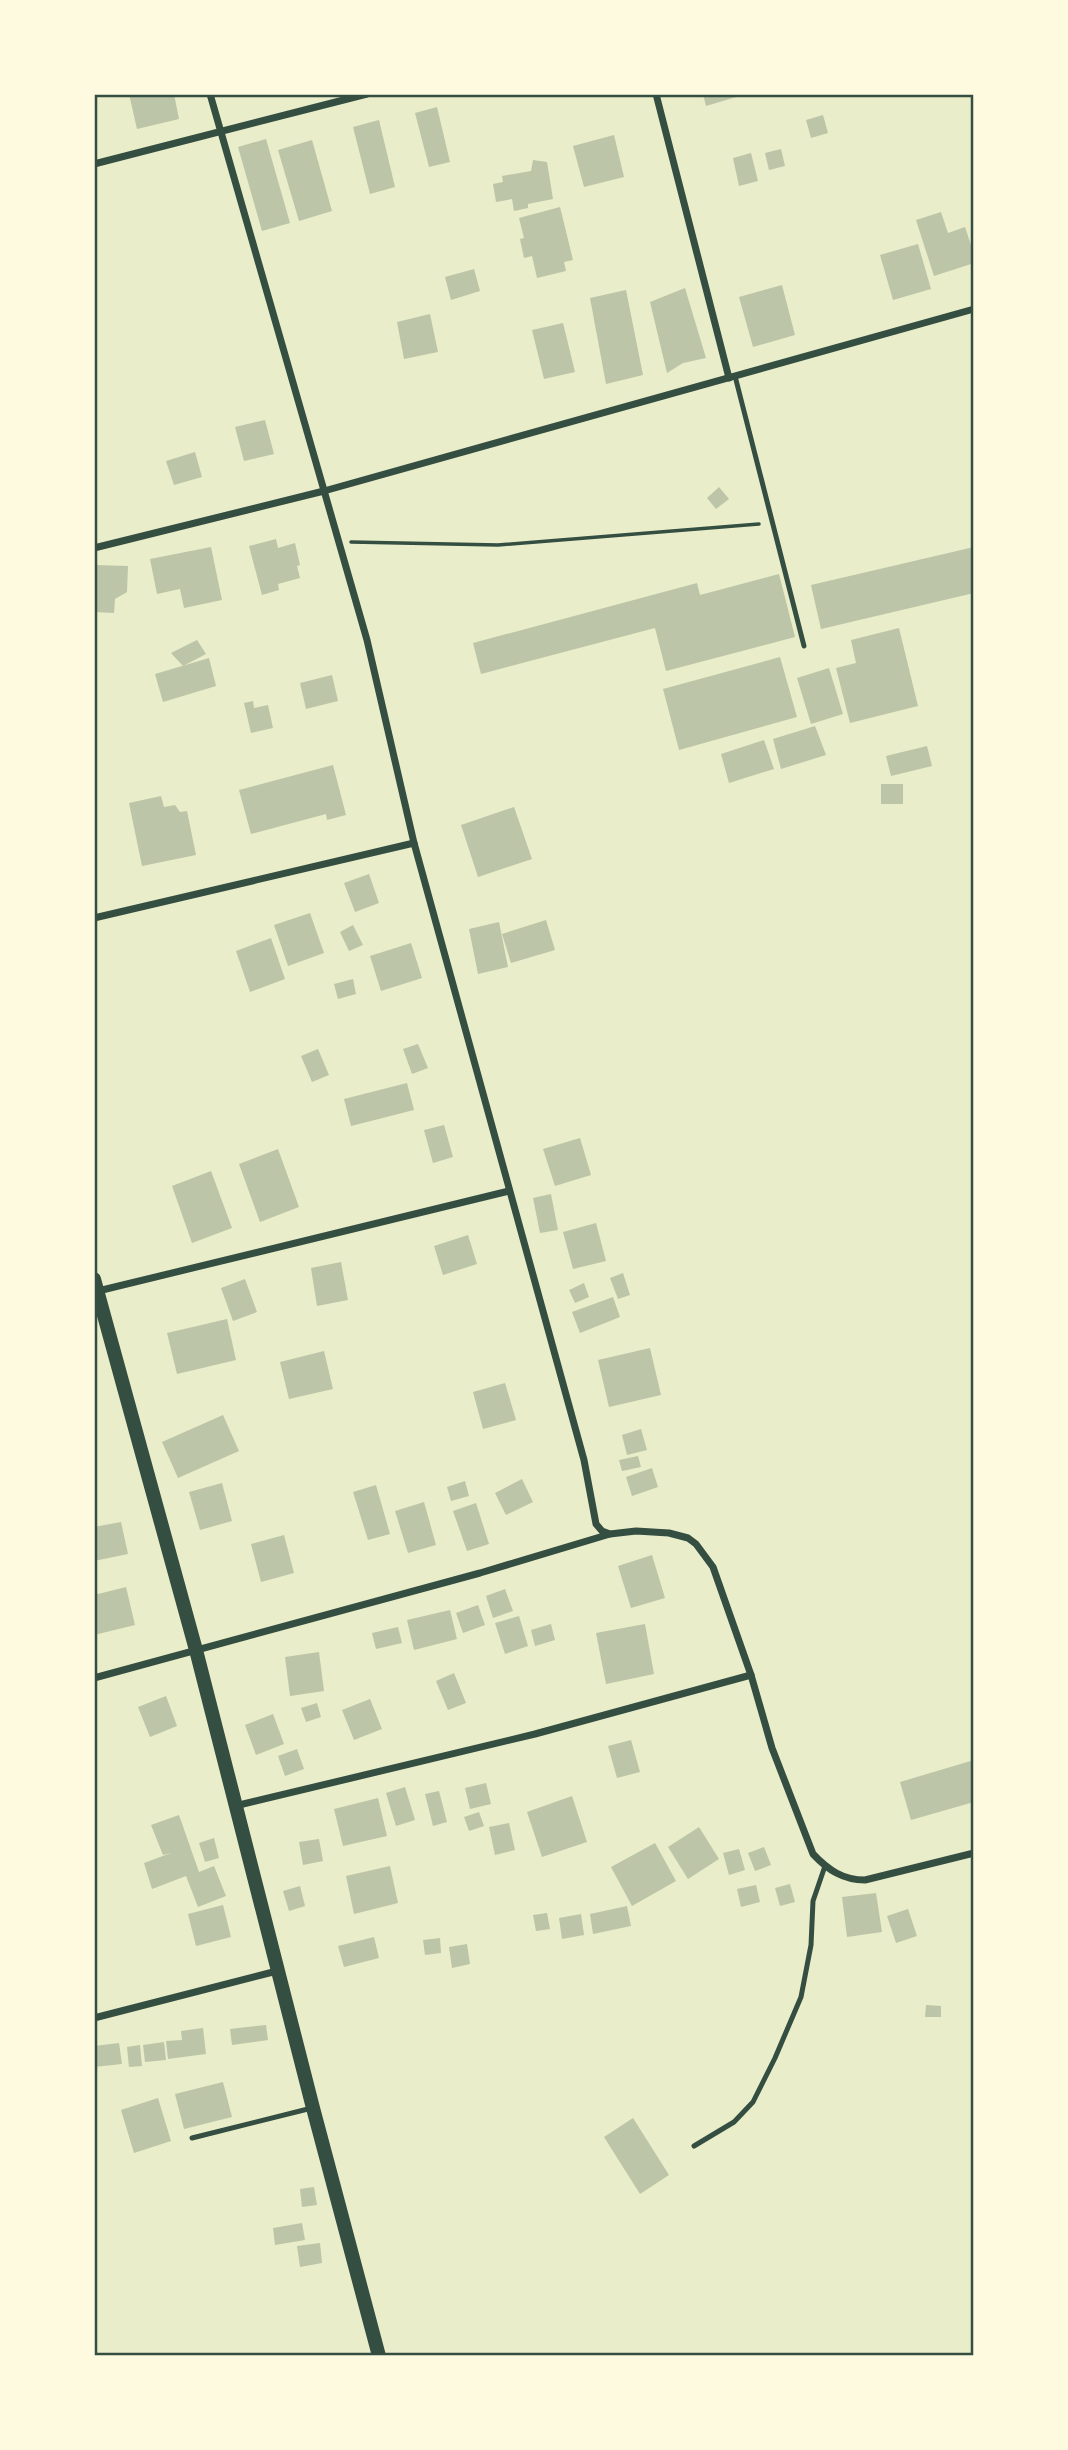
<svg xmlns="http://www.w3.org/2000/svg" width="1068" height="2450" viewBox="0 0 1068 2450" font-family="Georgia,serif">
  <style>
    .building { fill: #bcc5a7 }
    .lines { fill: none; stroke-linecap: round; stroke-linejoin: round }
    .path { stroke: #344e41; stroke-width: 3.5 }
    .service { stroke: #344e41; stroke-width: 5 }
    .minor { stroke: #344e41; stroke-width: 7 }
    .secondary { stroke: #344e41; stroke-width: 14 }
    .neatline { fill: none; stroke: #344e41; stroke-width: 2.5 }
  </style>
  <rect width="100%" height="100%" fill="#e9edc9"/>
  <g class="building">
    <polygon points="129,94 174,94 179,119 137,129"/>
    <polygon points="703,94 743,94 743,95 706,106"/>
    <polygon points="437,107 450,162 429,167 415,113"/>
    <polygon points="823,115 828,133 811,138 806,120"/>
    <polygon points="379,120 395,187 370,194 353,127"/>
    <polygon points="614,135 624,177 584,187 573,146"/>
    <polygon points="266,139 290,223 262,231 238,147"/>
    <polygon points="312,140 332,211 299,221 278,150"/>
    <polygon points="781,149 785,166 769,170 765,153"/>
    <polygon points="751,153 758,181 739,186 733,158"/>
    <polygon points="533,160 547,162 553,199 528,204 528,208 514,211 512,199 496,202 493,184 503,182 502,176 531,171"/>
    <polygon points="560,207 573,260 564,262 566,271 537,278 532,256 524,258 520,239 524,238 519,218"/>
    <polygon points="941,212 948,233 965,227 974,254 974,263 934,276 916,220"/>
    <polygon points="918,244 931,289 893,300 880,255"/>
    <polygon points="474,269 480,291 451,300 445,277"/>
    <polygon points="782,285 795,335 753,347 739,297"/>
    <polygon points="685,288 706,358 683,363 667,373 650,302"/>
    <polygon points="626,290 643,375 606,384 590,298"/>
    <polygon points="430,314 438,352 404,359 397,322"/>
    <polygon points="563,323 575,372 544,379 532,330"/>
    <polygon points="265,420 274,454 244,461 235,427"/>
    <polygon points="195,452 202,477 174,485 166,461"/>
    <polygon points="719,487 729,499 716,509 707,498"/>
    <polygon points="276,539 278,548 295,543 300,565 297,566 300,578 278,584 279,590 262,595 249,546"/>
    <polygon points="211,547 222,600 184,608 180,589 157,594 150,559"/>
    <polygon points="974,547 974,593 821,629 811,585"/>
    <polygon points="94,565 128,566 127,592 115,599 114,613 94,612"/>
    <polygon points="779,574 795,637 666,671 655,628 481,674 473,643 697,583 700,595"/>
    <polygon points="899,628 918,706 850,723 836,668 856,663 851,640"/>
    <polygon points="197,640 206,654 183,666 171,653"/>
    <polygon points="780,657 797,717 679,750 663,689"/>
    <polygon points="209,658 216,686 163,702 155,674"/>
    <polygon points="829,668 843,714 811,724 797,678"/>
    <polygon points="332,675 338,701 306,709 300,683"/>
    <polygon points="253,701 254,708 268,705 273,728 251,733 244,703"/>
    <polygon points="815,726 826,755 781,769 773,739"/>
    <polygon points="764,740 774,769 729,783 721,754"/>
    <polygon points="927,746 932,766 891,776 886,756"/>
    <polygon points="333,765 346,815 327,820 326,814 251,834 239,790"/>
    <rect x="881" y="784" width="22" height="20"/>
    <polygon points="161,796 164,807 175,805 180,812 187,811 196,855 142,866 129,803"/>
    <polygon points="514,807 532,859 478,877 461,825"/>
    <polygon points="369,874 379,903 355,912 344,883"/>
    <polygon points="310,913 324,953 288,966 274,925"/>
    <polygon points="546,920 555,950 511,963 502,934"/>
    <polygon points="499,922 508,967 478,974 469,929"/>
    <polygon points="353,925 363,945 349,951 340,932"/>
    <polygon points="271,938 285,979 250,992 236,951"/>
    <polygon points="411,943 422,978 381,991 370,956"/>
    <polygon points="353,979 356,994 338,999 334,984"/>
    <polygon points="418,1044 428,1068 412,1074 403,1049"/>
    <polygon points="318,1049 329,1075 312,1082 301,1056"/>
    <polygon points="407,1083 414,1110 351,1126 344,1099"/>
    <polygon points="444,1125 453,1157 433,1163 424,1130"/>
    <polygon points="580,1138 591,1175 555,1186 543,1149"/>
    <polygon points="278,1149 299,1207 260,1222 239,1164"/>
    <polygon points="211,1171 232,1228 192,1243 172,1186"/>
    <polygon points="551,1194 558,1230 540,1233 533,1198"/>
    <polygon points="596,1223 606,1261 573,1269 563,1232"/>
    <polygon points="468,1235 477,1264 443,1275 434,1246"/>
    <polygon points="341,1262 348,1300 317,1306 311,1268"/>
    <polygon points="623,1273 630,1295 618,1299 610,1278"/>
    <polygon points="245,1279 257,1312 233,1321 221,1288"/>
    <polygon points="584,1283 589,1297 575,1303 569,1290"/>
    <polygon points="613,1297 620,1317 580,1333 572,1312"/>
    <polygon points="227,1319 236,1360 177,1374 167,1333"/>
    <polygon points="650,1348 661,1395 609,1407 598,1360"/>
    <polygon points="324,1351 333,1389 289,1399 280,1362"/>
    <polygon points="505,1383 516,1420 483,1429 473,1392"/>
    <polygon points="223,1415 239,1451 178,1478 162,1442"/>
    <polygon points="641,1429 647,1450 627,1455 622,1435"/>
    <polygon points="638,1456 641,1467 622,1471 619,1460"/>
    <polygon points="652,1468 658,1487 632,1496 626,1477"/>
    <polygon points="522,1479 533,1502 506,1515 495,1493"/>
    <polygon points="465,1481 469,1496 451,1501 447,1487"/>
    <polygon points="222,1483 232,1521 200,1530 189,1492"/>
    <polygon points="376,1485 390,1534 368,1540 353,1492"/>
    <polygon points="424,1502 436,1545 408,1553 395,1511"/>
    <polygon points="476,1503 489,1544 467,1551 453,1511"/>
    <polygon points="121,1522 128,1554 94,1561 94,1527"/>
    <polygon points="284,1535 294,1573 261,1582 251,1544"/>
    <polygon points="652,1555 665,1598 631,1608 618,1566"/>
    <polygon points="126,1587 135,1625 94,1635 94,1595"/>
    <polygon points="505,1589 513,1611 493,1618 486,1596"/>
    <polygon points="478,1605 485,1625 463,1633 456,1613"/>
    <polygon points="450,1610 457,1639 414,1650 407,1620"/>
    <polygon points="519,1616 528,1646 505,1654 495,1623"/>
    <polygon points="551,1624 555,1640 535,1646 531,1630"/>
    <polygon points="645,1624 654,1674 606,1684 596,1633"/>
    <polygon points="398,1627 402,1643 376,1649 372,1633"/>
    <polygon points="319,1652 324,1691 290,1696 285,1657"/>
    <polygon points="454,1673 466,1703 448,1710 436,1681"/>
    <polygon points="166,1696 177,1726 150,1737 138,1707"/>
    <polygon points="370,1699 382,1729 354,1740 342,1710"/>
    <polygon points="317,1703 321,1717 306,1722 301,1708"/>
    <polygon points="273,1714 284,1744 256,1755 245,1725"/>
    <polygon points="631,1740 640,1772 617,1778 608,1746"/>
    <polygon points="297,1749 304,1769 285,1776 278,1756"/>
    <polygon points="974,1760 974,1802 911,1820 900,1782"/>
    <polygon points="486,1783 491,1804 470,1809 465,1788"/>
    <polygon points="405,1787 415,1820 396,1826 386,1793"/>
    <polygon points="439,1791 447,1822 433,1826 425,1794"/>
    <polygon points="572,1796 587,1842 542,1857 527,1812"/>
    <polygon points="378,1798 387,1836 343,1846 334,1809"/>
    <polygon points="479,1812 484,1826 469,1831 464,1817"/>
    <polygon points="179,1815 199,1872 214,1866 226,1896 198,1907 186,1876 152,1889 144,1863 171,1853 163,1855 151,1825"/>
    <polygon points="509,1823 515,1850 495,1855 489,1827"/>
    <polygon points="699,1827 719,1859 688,1879 668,1847"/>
    <polygon points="214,1838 219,1858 205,1862 199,1843"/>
    <polygon points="319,1839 323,1861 303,1865 299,1842"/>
    <polygon points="655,1843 676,1881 632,1906 611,1867"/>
    <polygon points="764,1847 771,1865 755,1871 748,1853"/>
    <polygon points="739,1849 745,1870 729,1875 723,1853"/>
    <polygon points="390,1866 398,1903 354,1914 346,1876"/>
    <polygon points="790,1884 795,1902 780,1906 775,1888"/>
    <polygon points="756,1885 760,1902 741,1907 737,1889"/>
    <polygon points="300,1886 305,1906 289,1911 283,1891"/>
    <polygon points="876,1893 882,1932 847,1937 842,1897"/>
    <polygon points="223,1905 231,1937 196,1946 188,1914"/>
    <polygon points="627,1906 631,1926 593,1934 590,1914"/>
    <polygon points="908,1909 917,1936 896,1943 887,1916"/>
    <polygon points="547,1913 550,1929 536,1931 533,1915"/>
    <polygon points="581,1914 584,1935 562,1939 559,1918"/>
    <polygon points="374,1937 379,1958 344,1967 338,1946"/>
    <polygon points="440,1938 441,1953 425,1955 423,1940"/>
    <polygon points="467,1944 470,1964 452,1968 449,1947"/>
    <polygon points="926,2005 941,2006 941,2017 925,2017"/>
    <polygon points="266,2025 268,2040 232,2045 230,2029"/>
    <polygon points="203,2028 206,2054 168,2059 166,2041 182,2040 181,2031"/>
    <polygon points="164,2042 166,2060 145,2062 143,2045"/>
    <polygon points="119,2043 122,2064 94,2067 94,2046"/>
    <polygon points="140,2045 142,2066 129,2067 127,2047"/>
    <polygon points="223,2082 232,2117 184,2129 175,2094"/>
    <polygon points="158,2098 171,2141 134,2153 121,2110"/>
    <polygon points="633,2118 669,2175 640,2194 604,2137"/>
    <polygon points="314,2187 317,2205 302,2207 300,2189"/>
    <polygon points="302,2223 305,2240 275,2245 273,2228"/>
    <polygon points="320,2243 322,2263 300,2267 297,2246"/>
  </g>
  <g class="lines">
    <polyline class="path" points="351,542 498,545 759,524"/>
    <g class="service">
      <polyline points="735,376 804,646"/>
      <polyline points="192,2138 312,2108"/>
      <polyline points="694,2146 734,2122 753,2102 775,2058 801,1997 811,1945 813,1901 825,1866"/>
    </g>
    <g class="minor">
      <path d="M210 94 367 640 414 843 584 1460 596 1524 602 1531 610 1534 636 1531 669 1533 688 1538 696 1544 713 1567 751 1675 772 1748 813 1854C828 1870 843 1880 865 1880L974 1853"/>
      <polyline points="656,94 729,378"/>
      <polyline points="94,164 367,94"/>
      <polyline points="94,548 324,491 974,309"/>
      <polyline points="94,918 414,843"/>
      <polyline points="98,1291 509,1191"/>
      <polyline points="94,1678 480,1573 610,1534"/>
      <polyline points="235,1806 535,1734 751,1675"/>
      <polyline points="94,2018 277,1971"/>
    </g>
    <polyline class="secondary" points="94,1279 196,1650 313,2108 379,2356"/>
  </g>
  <rect width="1068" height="2450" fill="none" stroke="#fefae0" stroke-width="192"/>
  <rect x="96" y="96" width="876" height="2258" class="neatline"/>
</svg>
